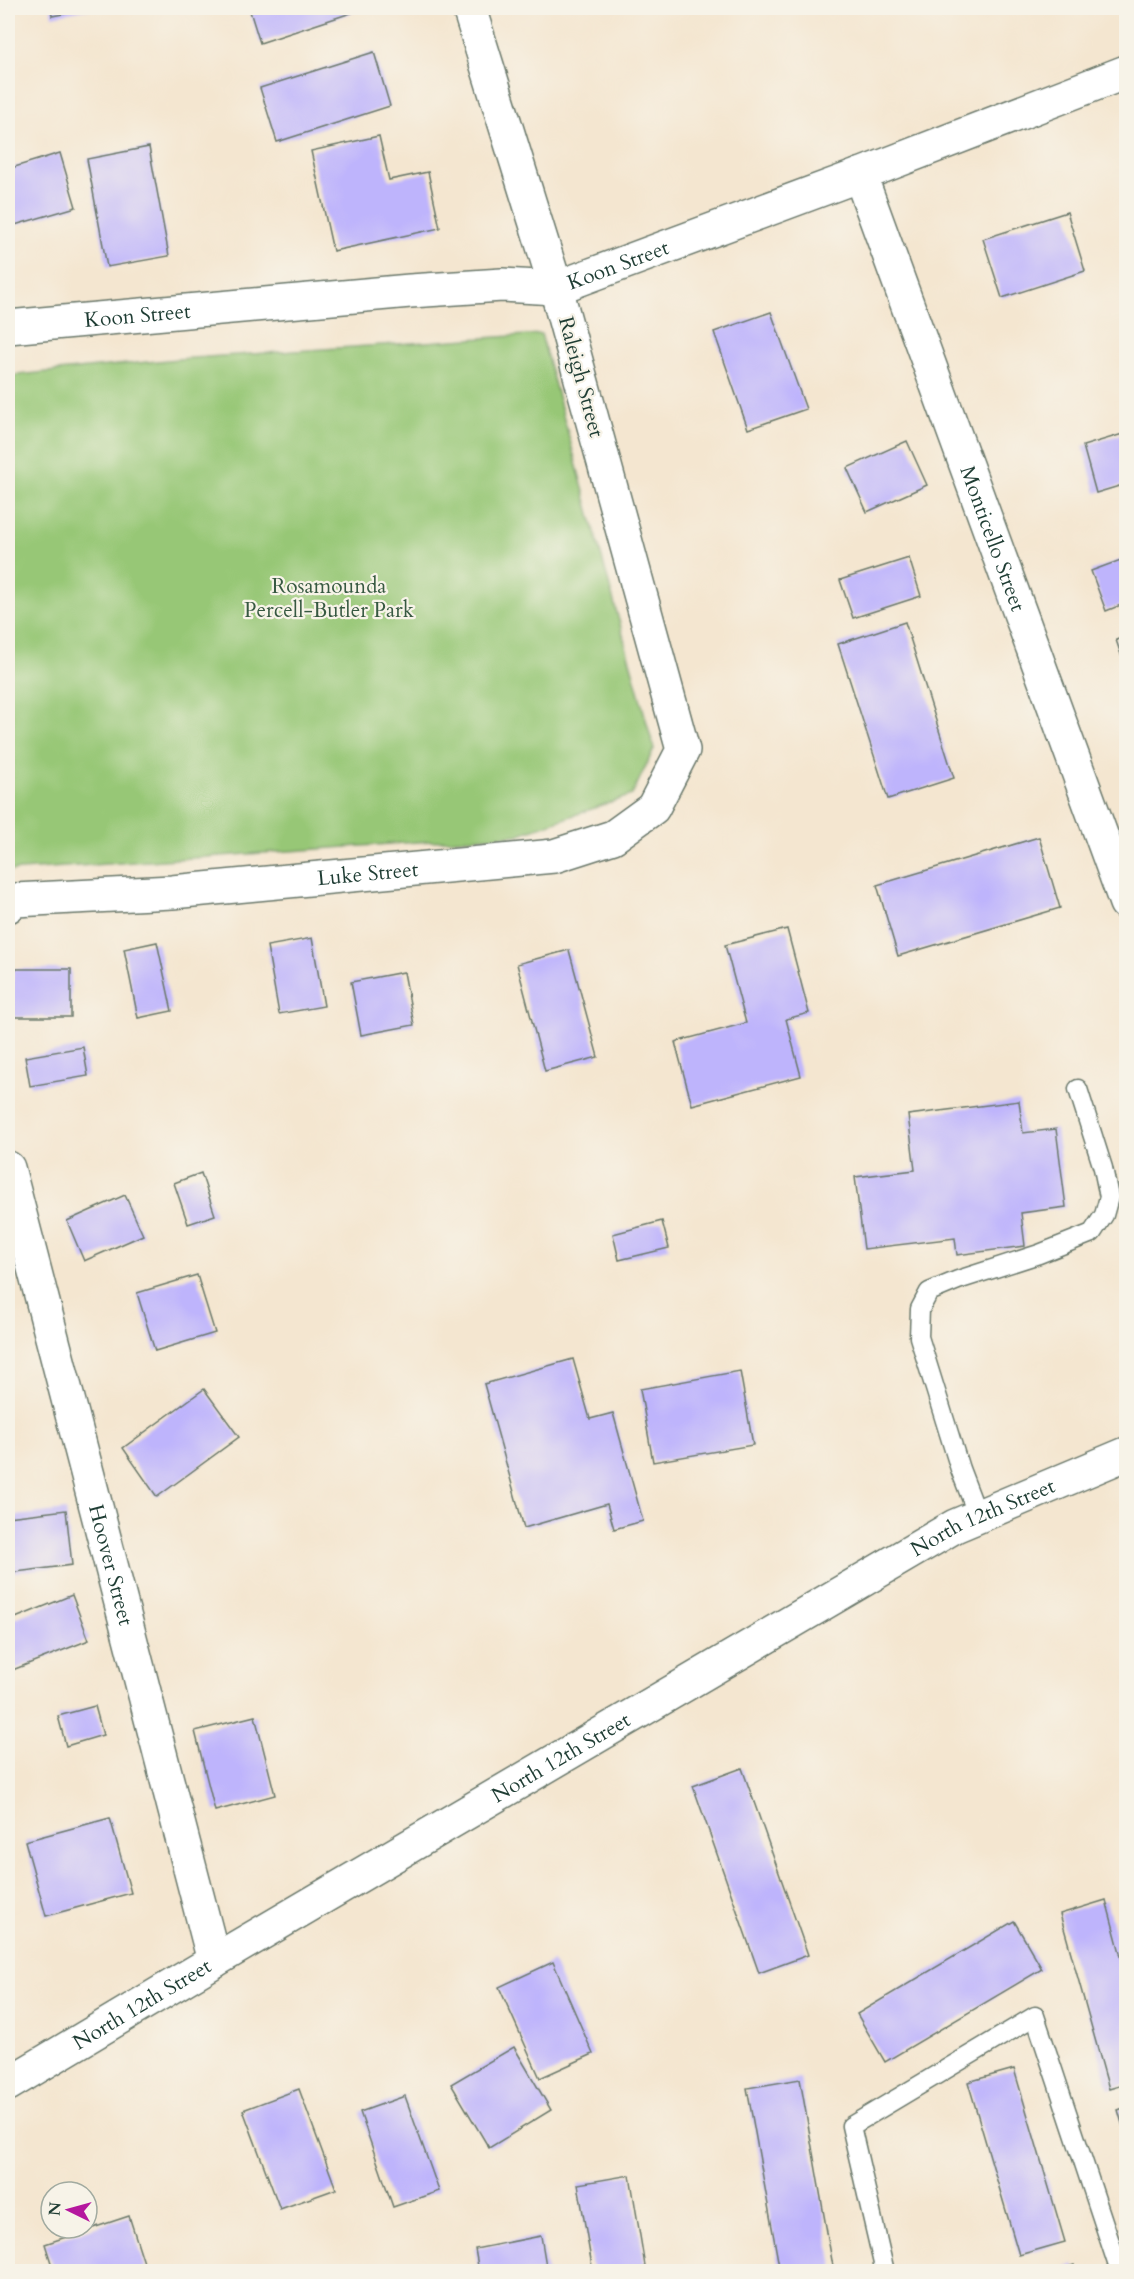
<svg xmlns="http://www.w3.org/2000/svg" width="1134" height="2279" viewBox="0 0 1134 2279" font-family="Cardo,serif">
  <style>
    .green { fill: #97c776; stroke: #5b8255; stroke-width: 1.5 }
    .building { fill: #beb4fc }
    .lines { fill: none; stroke-linecap: round; stroke-linejoin: round }
    .service-casing { stroke: #6a786b; stroke-width: 21 }
    .minor-casing { stroke: #6a786b; stroke-width: 36 }
    .secondary-casing { stroke: #6a786b; stroke-width: 36 }
    .service { stroke: #fff; stroke-width: 18 }
    .minor { stroke: #fff; stroke-width: 33 }
    .secondary { stroke: #fff; stroke-width: 33 }
    .labels { text-anchor: middle; dominant-baseline: central; stroke-width: 4.5; stroke-linejoin: round; paint-order: stroke }
    .street-label { font-size: 21px; fill: #1f3d34; stroke: #f7f3e8 }
    .park-label { font-size: 21px; fill: #375941; stroke: #f7f3e8 }
  </style>
  <rect width="100%" height="100%" fill="#f7f3e8"/>
  <filter id="ink" filterUnits="userSpaceOnUse"><feTurbulence type="fractalNoise" baseFrequency=".0167" numOctaves="2"/><feDisplacementMap in="SourceGraphic" scale="12" xChannelSelector="R" yChannelSelector="G"/><feConvolveMatrix kernelMatrix="1 2 1 2 8 2 1 2 1" color-interpolation-filters="sRGB"/></filter>
  <filter id="wash" filterUnits="userSpaceOnUse"><feTurbulence type="fractalNoise" baseFrequency=".008" numOctaves="4" result="noise"/><feDisplacementMap in="SourceGraphic" scale="24" xChannelSelector="R" yChannelSelector="G"/><feGaussianBlur stdDeviation="1.35" result="paint"/><feColorMatrix in="noise" values="0 0 0 0 0 0 0 0 0 0 0 0 0 0 0 0 0 1.4 0 .05"/><feComposite in="paint" operator="in"/></filter>
  <g filter="url(#wash)">
    <rect width="100%" height="100%" fill="#f4e6d0"/>
    <polygon class="green" points="541,334 654,749 632,795 517,835 8,871 8,376 178,359"/>
    <g id="blocks">
      <g class="building">
        <polygon points="51,8 89,8 89,9 52,16"/>
        <polygon points="249,8 366,8 260,43"/>
        <polygon points="374,52 390,106 277,142 260,88"/>
        <polygon points="379,136 389,180 428,172 440,228 333,251 311,151"/>
        <polygon points="149,147 169,256 107,267 87,159"/>
        <polygon points="60,153 76,207 8,227 8,169"/>
        <polygon points="1067,212 1085,271 1002,298 983,239"/>
        <polygon points="771,312 806,409 748,429 714,332"/>
        <polygon points="1126,433 1126,484 1096,493 1083,446"/>
        <polygon points="907,441 927,485 867,512 847,468"/>
        <polygon points="909,558 921,596 853,618 840,580"/>
        <polygon points="1126,558 1126,603 1106,611 1091,571"/>
        <polygon points="905,622 954,778 888,799 838,644"/>
        <polygon points="1126,636 1126,669 1116,640"/>
        <polygon points="1039,837 1060,908 898,956 877,885"/>
        <polygon points="787,929 809,1013 786,1019 801,1076 692,1105 675,1042 746,1023 725,945"/>
        <polygon points="312,938 324,1006 279,1014 267,946"/>
        <polygon points="157,942 172,1011 138,1018 124,949"/>
        <polygon points="569,950 598,1057 545,1071 517,964"/>
        <polygon points="13,969 71,969 71,1017 12,1017"/>
        <polygon points="404,972 414,1025 361,1035 351,982"/>
        <polygon points="83,1047 88,1076 30,1086 25,1057"/>
        <polygon points="1019,1101 1023,1133 1056,1129 1066,1207 1021,1213 1025,1246 957,1255 955,1238 864,1249 855,1177 915,1170 908,1115"/>
        <polygon points="201,1173 215,1215 188,1224 174,1183"/>
        <polygon points="125,1195 143,1235 84,1261 67,1221"/>
        <polygon points="662,1221 669,1248 619,1260 613,1234"/>
        <polygon points="197,1275 215,1333 155,1351 137,1293"/>
        <polygon points="573,1359 590,1419 613,1413 643,1521 614,1529 607,1504 524,1528 484,1384"/>
        <polygon points="740,1371 753,1445 653,1462 640,1389"/>
        <polygon points="204,1389 239,1437 157,1497 123,1448"/>
        <polygon points="66,1510 72,1565 8,1573 8,1517"/>
        <polygon points="72,1595 89,1640 10,1671 8,1665 8,1621"/>
        <polygon points="95,1706 103,1735 66,1746 58,1716"/>
        <polygon points="255,1716 275,1795 215,1811 195,1731"/>
        <polygon points="742,1768 808,1955 759,1973 693,1786"/>
        <polygon points="110,1818 131,1893 46,1916 25,1841"/>
        <polygon points="1106,1900 1126,1975 1126,2084 1109,2089 1060,1914"/>
        <polygon points="1014,1921 1042,1969 885,2062 857,2014"/>
        <polygon points="553,1962 593,2054 540,2078 499,1987"/>
        <polygon points="514,2047 551,2110 489,2148 451,2084"/>
        <polygon points="1014,2069 1065,2242 1019,2255 968,2082"/>
        <polygon points="800,2079 834,2272 780,2272 747,2088"/>
        <polygon points="299,2089 336,2189 280,2209 243,2110"/>
        <polygon points="405,2096 439,2191 393,2207 360,2112"/>
        <polygon points="1126,2107 1126,2137 1118,2110"/>
        <polygon points="630,2175 646,2272 593,2272 578,2184"/>
        <polygon points="129,2216 147,2272 54,2272 45,2244"/>
        <polygon points="541,2236 547,2272 479,2272 475,2249"/>
        <polygon points="1074,2265 1076,2272 1056,2272 1056,2271"/>
      </g>
    </g>
  </g>
  <g filter="url(#ink)">
    <use href="#blocks" fill-opacity="0" stroke="#6a786b" stroke-width="1.5"/>
    <g class="lines">
      <g class="service-casing">
        <g id="service">
          <polyline points="978,1516 960,1469 919,1337 920,1309 929,1292 958,1280 1039,1254 1092,1233 1104,1215 1109,1197 1103,1168 1078,1089"/>
          <polyline points="885,2272 851,2126 1035,2016 1120,2272"/>
        </g>
      </g>
      <g class="minor-casing">
        <g id="minor">
          <path id="s1" d="M860 175 1126 903"/>
          <path id="s2" d="M8 327 410 291 502 285 556 288 860 175 1126 72"/>
          <path id="s3" d="M8 906 15 900 172 892 554 856 613 837 653 808 683 750 556 288 469 8"/>
          <path id="s4" d="M8 1168 214 1961"/>
        </g>
      </g>
      <g class="secondary-casing">
        <g id="secondary">
          <path id="s5" d="M8 2084 214 1961 955 1526 1126 1454"/>
        </g>
      </g>
      <use href="#service" class="service"/>
      <use href="#minor" class="minor"/>
      <use href="#secondary" class="secondary"/>
    </g>
  </g>
  <g class="labels">
    <g class="street-label">
      <text stroke="none"><textPath href="#s2" startOffset="616">Koon Street</textPath></text>
      <text stroke="none"><textPath href="#s2" startOffset="130">Koon Street</textPath></text>
      <text transform="translate(581 377) rotate(75)">Raleigh Street</text>
      <text stroke="none"><textPath href="#s1" startOffset="387">Monticello Street</textPath></text>
      <text stroke="none"><textPath href="#s3" startOffset="363">Luke Street</textPath></text>
      <text stroke="none"><textPath href="#s5" startOffset="1128">North 12th Street</textPath></text>
      <text stroke="none"><textPath href="#s4" startOffset="410">Hoover Street</textPath></text>
      <text stroke="none"><textPath href="#s5" startOffset="642">North 12th Street</textPath></text>
      <text stroke="none"><textPath href="#s5" startOffset="156">North 12th Street</textPath></text>
    </g>
    <g class="park-label">
      <text x="329" y="586">Rosamounda<tspan x="329" dy="24">Percell-Butler Park</tspan></text>
    </g>
  </g>
  <rect width="1134" height="2279" fill="none" stroke="#f7f3e8" stroke-width="30"/>
  <g transform="translate(69 2210) rotate(275)"><circle r="28" fill="#f7f3e8" stroke="#a1aaa0" stroke-width="1.5"/>
  <path d="M0-4.5L10 22L0 15L-10 22Z" fill="#b5179e"/>
  <text y="-9" font-size="16" font-weight="bold" text-anchor="middle" fill="#1f3d34">N</text>
  </g>
</svg>
